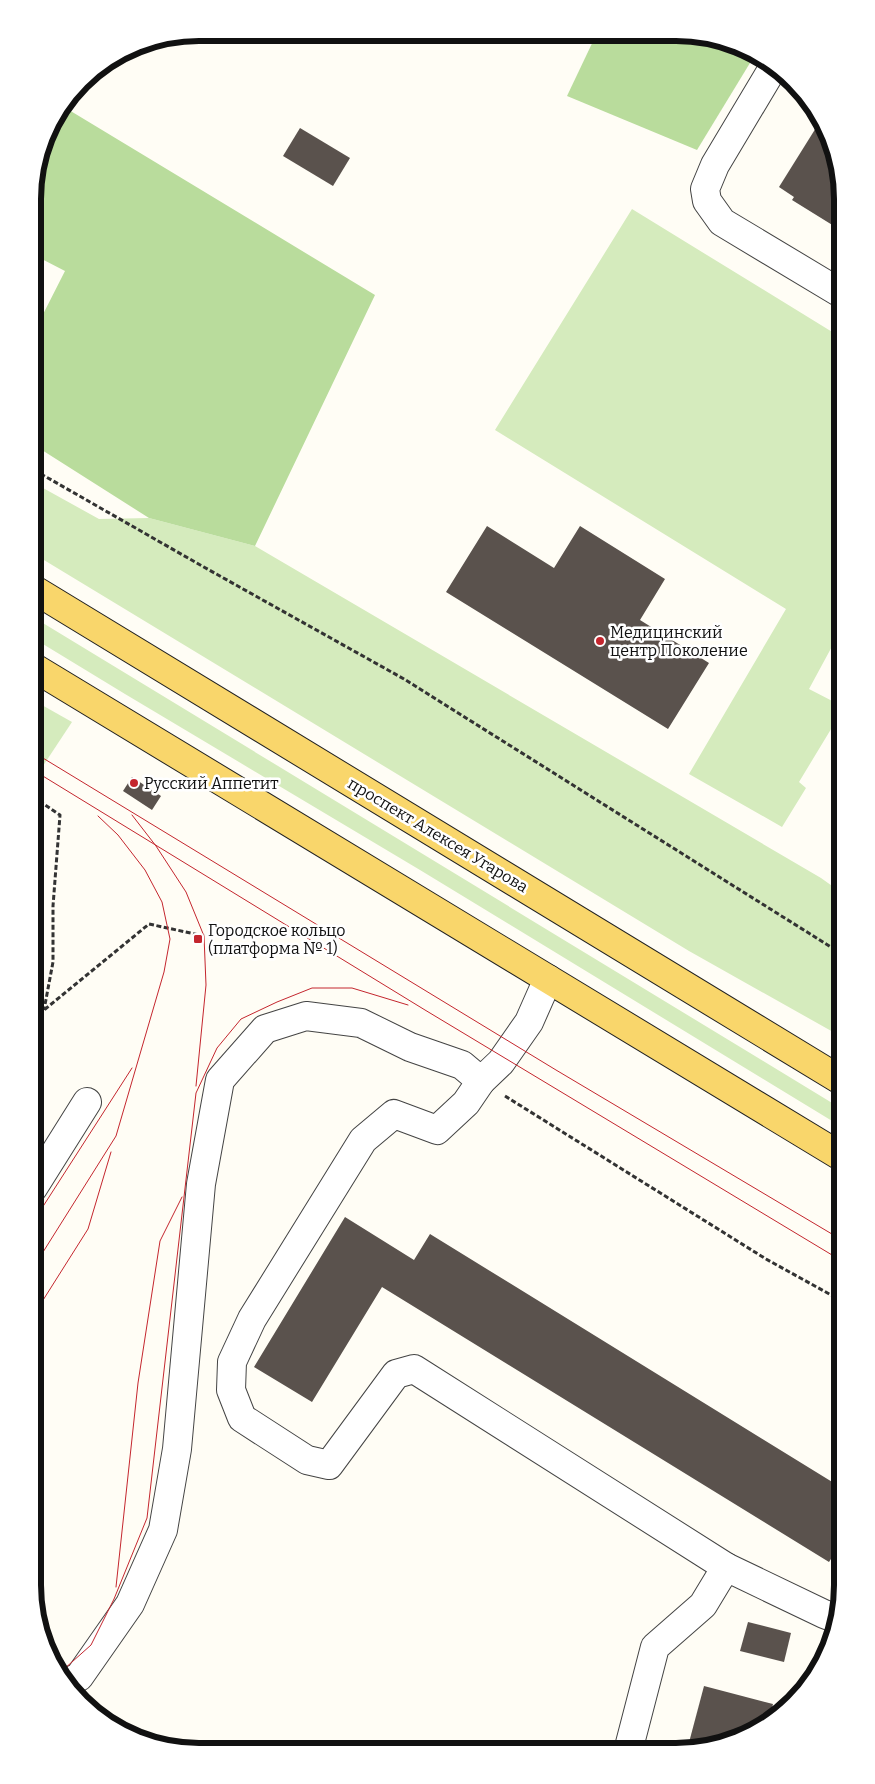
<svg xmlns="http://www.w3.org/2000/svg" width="875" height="1784" viewBox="0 0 875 1784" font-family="Bitter,serif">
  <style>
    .green { fill: #d5ebbd }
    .forest { fill: #b9dc9c }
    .building { fill: #5a524d }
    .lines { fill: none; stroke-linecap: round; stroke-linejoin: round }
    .minor-casing { stroke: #444; stroke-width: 30 }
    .major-casing { stroke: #222; stroke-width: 30 }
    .path { stroke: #333; stroke-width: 3; stroke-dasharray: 5 2.5; stroke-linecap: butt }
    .minor { stroke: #fff; stroke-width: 28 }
    .major { stroke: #f9d66b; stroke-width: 28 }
    .tram { stroke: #c4262e; stroke-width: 1 }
    .poi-dot { fill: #c4262e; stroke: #fff; stroke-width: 2 }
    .labels { text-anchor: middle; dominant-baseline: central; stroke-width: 5; stroke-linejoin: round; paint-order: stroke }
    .poi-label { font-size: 16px; fill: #111; stroke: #fff; text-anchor: start }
    .street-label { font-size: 16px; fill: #111; stroke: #fff }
    .rim { fill: none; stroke: #111; stroke-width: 6 }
  </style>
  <rect width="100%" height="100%" fill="#fffdf5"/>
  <g class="green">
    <polygon points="632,209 842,338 842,628 809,689 842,706 842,711 799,782 806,788 782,827 689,774 786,609 495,430"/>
    <polygon points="34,483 99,519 149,518 255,546 821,878 842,893 842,1037 689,951 34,554"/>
    <polygon points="33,617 842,1109 842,1127 420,870 125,694 33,638"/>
    <polygon points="33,700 72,722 33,781"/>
  </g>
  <g class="forest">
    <polygon points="596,35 708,36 753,58 697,150 567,96"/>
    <polygon points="64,107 375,295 255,546 149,518 34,445 34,332 65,271 34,255 34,178 50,126"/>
  </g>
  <g class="building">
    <polygon points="819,123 834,146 842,200 842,231 792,200 794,197 779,187"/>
    <polygon points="300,128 350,158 333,186 283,156"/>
    <polygon points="487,526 554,568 580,526 665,579 640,620 709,663 668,729 446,592"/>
    <polygon points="132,777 161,796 152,810 123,791"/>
    <polygon points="345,1217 414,1260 430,1234 842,1488 842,1542 829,1562 382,1287 312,1402 254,1367"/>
    <polygon points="748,1622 791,1633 784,1662 740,1651"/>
    <polygon points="704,1686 773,1704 768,1723 729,1743 687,1750"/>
  </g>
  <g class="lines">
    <g class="minor-casing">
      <g id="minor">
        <polyline points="773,68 715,165 705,189 707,201 722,222 842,294"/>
        <polyline points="481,1081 466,1103 437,1130 394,1114 363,1140 252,1319 232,1362 231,1390 242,1418 307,1460 329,1465 396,1374 414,1369 726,1567"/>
        <polyline points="33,1188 87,1102"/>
        <polyline points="70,1681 79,1677 130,1604 163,1530 177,1449 201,1184 220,1080 265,1029 306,1016 361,1023 410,1047 462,1065 481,1081 501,1062 529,1022 548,979"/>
        <polyline points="628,1751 655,1647 703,1605 726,1567 824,1614 837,1619"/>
      </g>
    </g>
    <g class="major-casing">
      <g id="major">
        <polyline points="33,589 842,1081"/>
        <polyline points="33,667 842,1157"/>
      </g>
    </g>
    <g class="path">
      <polyline points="34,470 202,566 404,679 842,954"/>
      <polyline points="33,797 60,815 53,906 53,962 44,1010"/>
      <polyline points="33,1019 149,924 204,936"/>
      <polyline points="505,1096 766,1259 842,1301"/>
    </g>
    <use href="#minor" class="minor"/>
    <use href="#major" class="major"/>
    <g class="tram">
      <polyline points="33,752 556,1070 842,1240"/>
      <polyline points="33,770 425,1010 842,1261"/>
      <polyline points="132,815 156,846 186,892 204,936 206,985 196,1086"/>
      <polyline points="33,1222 132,1068"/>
      <polyline points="33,1268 116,1136 164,972 170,939 162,902 145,870 118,835 98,816"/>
      <polyline points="33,1316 88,1229 111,1152"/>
      <polyline points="116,1587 138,1383 160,1241 182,1197"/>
      <polyline points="63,1670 91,1645 114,1599 147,1518 196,1093 217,1048 241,1019 277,1002 312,988 352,988 408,1005"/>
    </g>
  </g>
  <g class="poi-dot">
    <circle cx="600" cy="641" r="5"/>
    <circle cx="134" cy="783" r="5"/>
    <rect x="193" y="934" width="10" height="10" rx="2.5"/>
  </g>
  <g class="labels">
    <g class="poi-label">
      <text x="610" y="632">Медицинский<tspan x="610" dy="18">центр Поколение</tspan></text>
      <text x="144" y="783">Русский Аппетит</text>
      <text x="208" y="930">Городское кольцо<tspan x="208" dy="18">(платформа № 1)</tspan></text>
    </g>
    <g class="street-label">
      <text transform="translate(438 835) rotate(31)">проспект Алексея Угарова</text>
    </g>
  </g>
  <path d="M0 0H875V1784H0ZM199 41H676A158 158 0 0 1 834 199V1585A158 158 0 0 1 676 1743H199A158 158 0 0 1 41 1585V199A158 158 0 0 1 199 41Z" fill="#fff" fill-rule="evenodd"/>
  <path class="rim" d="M199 41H676A158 158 0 0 1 834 199V1585A158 158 0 0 1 676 1743H199A158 158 0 0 1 41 1585V199A158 158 0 0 1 199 41Z"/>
</svg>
